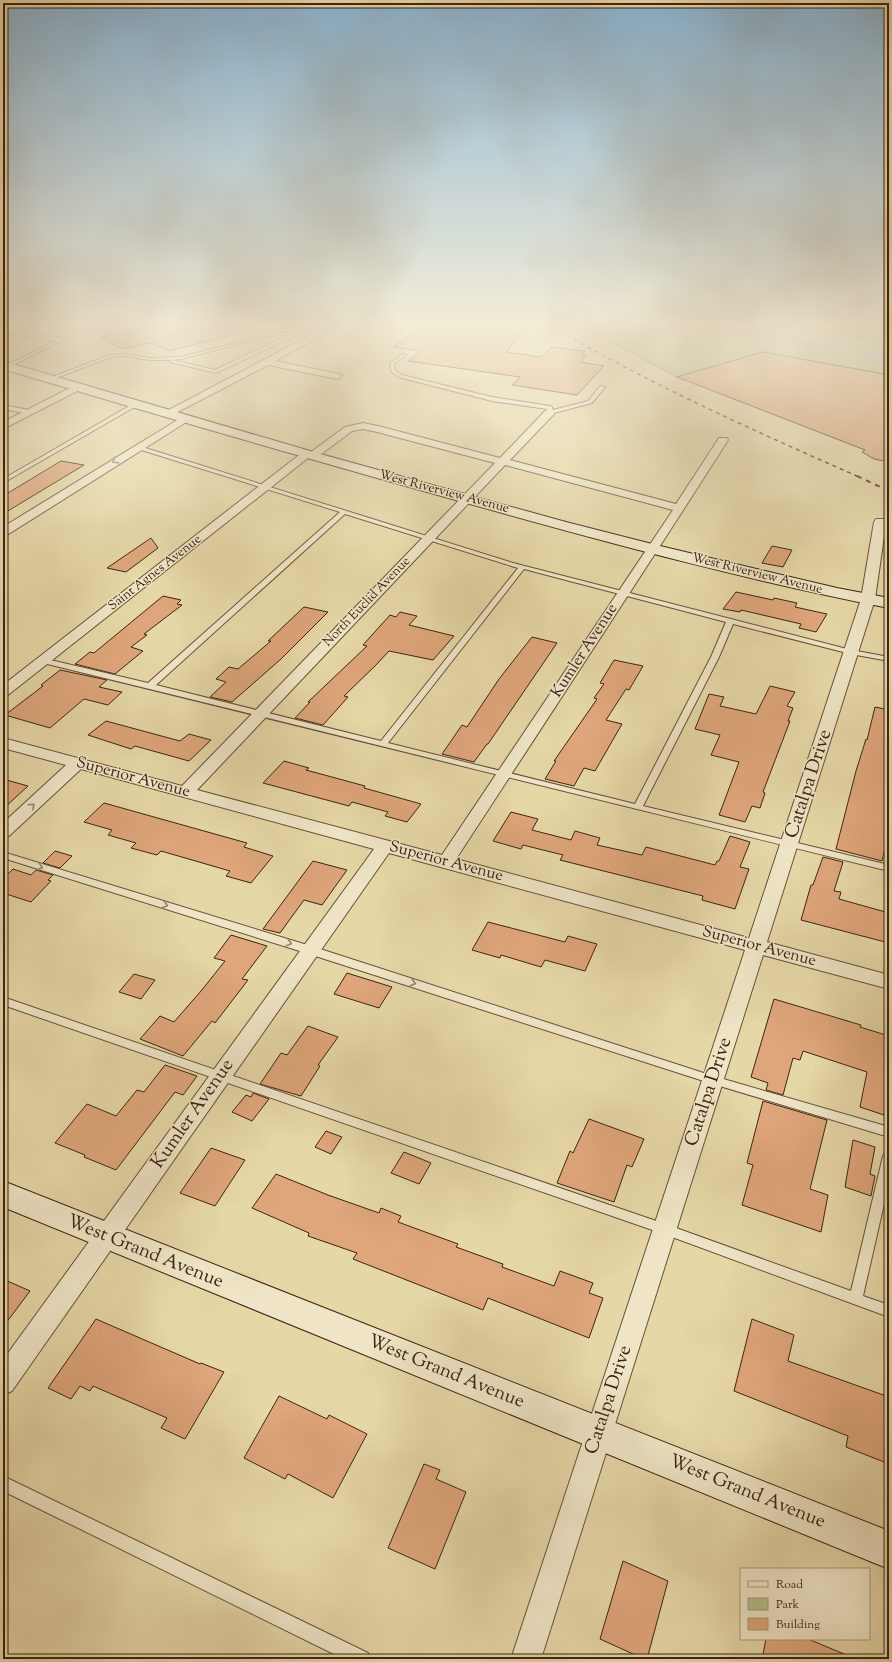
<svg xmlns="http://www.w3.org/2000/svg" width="892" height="1662" viewBox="0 0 892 1662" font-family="'Sorts Mill Goudy',serif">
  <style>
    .green { fill: #b1bf8a; stroke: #777150 }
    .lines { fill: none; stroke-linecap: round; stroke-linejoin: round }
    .river { fill: #9db6b4; fill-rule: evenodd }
    .building { fill: #dea67a; stroke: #3d2315 }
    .lane-casing { stroke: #67503a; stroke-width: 2 }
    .street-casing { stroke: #67503a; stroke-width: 2 }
    .secondary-casing { stroke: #3d2315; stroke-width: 2 }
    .path { stroke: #3d2315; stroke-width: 1.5; stroke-dasharray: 1.5 1; stroke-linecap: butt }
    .lane { fill: #efe5c6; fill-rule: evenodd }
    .street { fill: #efe5c6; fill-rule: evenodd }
    .secondary { fill: #efe5c6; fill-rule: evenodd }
    .rail-far1 { stroke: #3d2315; stroke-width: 1.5; stroke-dasharray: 4 4; stroke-linecap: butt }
    .rail { stroke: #3d2315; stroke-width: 2; stroke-dasharray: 5 5; stroke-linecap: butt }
    .oneway { stroke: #96846e }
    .labels { text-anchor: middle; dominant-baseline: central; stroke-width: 3; stroke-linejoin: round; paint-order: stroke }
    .far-street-label { font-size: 13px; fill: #3d2315; stroke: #efe5c6 }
    .street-label { font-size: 16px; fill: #3d2315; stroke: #efe5c6 }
    .near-street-label { font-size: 19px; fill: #3d2315; stroke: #efe5c6 }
  </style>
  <rect width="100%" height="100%" fill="#e6d7a7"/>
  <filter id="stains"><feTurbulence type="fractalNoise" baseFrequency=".005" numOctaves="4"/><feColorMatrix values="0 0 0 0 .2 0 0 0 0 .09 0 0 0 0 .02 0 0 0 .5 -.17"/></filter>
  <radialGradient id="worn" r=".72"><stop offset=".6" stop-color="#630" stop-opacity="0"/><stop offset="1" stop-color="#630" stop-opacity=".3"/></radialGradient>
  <polygon class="green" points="583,327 889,327 889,375 763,352 677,377"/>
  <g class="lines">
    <polygon class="river" points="710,327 745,327 778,335 889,350 889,362 778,345 713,331"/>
  </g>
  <g class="building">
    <polygon points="145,327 238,327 239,333 169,351 151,343 122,349 101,337"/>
    <polygon points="424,327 526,327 506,352 541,357 552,347 585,351 582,355 587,355 580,362 604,366 577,395 512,385 520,377 408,361 421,351 393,347"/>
    <polygon points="763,352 889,375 889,462 874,459 862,452 865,450 677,377"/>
    <polygon points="61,461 84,465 3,514 3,496"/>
    <polygon points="151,538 158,548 126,572 107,568"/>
    <polygon points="772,546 792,550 783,567 762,563"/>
    <polygon points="736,592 773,600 774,598 797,603 795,607 827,614 816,632 799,628 801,624 741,610 740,612 723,609"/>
    <polygon points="163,596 181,600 177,604 182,605 144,634 147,635 131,647 143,651 115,674 75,664 90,652 94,653"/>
    <polygon points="304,607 328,612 281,659 232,702 210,697 226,682 216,679 229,667 238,669 271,641 268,641"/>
    <polygon points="400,612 417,616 409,625 454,636 433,660 389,651 376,665 344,696 348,697 323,725 295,718 310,702 308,702 367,646 363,645 390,615 396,617"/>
    <polygon points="532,637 557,643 488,744 487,744 474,762 442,754 462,725 467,727 499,679"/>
    <polygon points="614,660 643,666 629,690 626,689 606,720 622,724 595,771 584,768 574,786 545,779 556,761 554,761 597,699 594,698 604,684 600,683"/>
    <polygon points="60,670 107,680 99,687 122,692 108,705 84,699 50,728 5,715 43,686 41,685"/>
    <polygon points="770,686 795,692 787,706 793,708 788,721 790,721 763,792 765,793 760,808 752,806 745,822 719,815 739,762 711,755 720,735 695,729 709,694 724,697 720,706 756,714"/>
    <polygon points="875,707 889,710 889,832 882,861 836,849 856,771 866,739 867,740"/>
    <polygon points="106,721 180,741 189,734 211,740 189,761 135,746 131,749 88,735"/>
    <polygon points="284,761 309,768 306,770 365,786 364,788 421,804 407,822 385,816 388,812 352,802 349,806 263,783"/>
    <polygon points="3,779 28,786 3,809"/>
    <polygon points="104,803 247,843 244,847 273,856 251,883 226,876 230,871 161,851 157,855 131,848 136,843 108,835 112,830 84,822"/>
    <polygon points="511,812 538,819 532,830 571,840 575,831 600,838 597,845 642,855 646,847 715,865 717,861 719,861 730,836 750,842 740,867 749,869 735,909 702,900 703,896 560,860 563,855 523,845 521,849 493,841"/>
    <polygon points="55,851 72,856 60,868 43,863"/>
    <polygon points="823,857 843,862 834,891 841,892 839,899 889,913 889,943 801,920 811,885 813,885"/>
    <polygon points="313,861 347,870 322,905 304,900 280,933 263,929"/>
    <polygon points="13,869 31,875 36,870 53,875 48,880 51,881 31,902 3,893 3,879"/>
    <polygon points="488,922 565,942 568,936 597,944 585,971 545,960 541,967 501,955 500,958 472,950"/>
    <polygon points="231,935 267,946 242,979 248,980 215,1023 212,1021 183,1056 140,1039 160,1016 174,1022 201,991 225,961 214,958"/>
    <polygon points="347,973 392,987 379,1008 334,994"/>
    <polygon points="134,974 155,980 141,999 119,992"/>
    <polygon points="774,999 861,1025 860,1027 889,1036 889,1089 884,1115 860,1107 867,1072 803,1051 800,1060 793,1058 783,1095 766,1090 768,1083 751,1077"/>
    <polygon points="308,1026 338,1037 318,1065 320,1066 301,1096 260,1084 281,1053 287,1055"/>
    <polygon points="165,1065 197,1076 183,1095 175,1092 116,1170 84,1157 85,1155 55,1143 87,1104 116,1116 137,1090 144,1092"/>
    <polygon points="253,1093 269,1099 252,1121 232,1112 246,1095 251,1097"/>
    <polygon points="763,1101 827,1120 810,1189 828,1195 821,1232 742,1205 753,1165 747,1163"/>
    <polygon points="589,1119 644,1139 632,1167 627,1165 614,1202 557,1183 570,1151 573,1153"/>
    <polygon points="326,1131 342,1137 331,1154 315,1147"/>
    <polygon points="853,1140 875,1147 870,1174 875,1176 871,1196 845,1187"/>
    <polygon points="211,1148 245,1160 215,1206 180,1193"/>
    <polygon points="404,1152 431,1163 419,1184 391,1173"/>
    <polygon points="276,1174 328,1195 379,1213 381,1208 401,1216 398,1222 458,1244 456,1247 503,1264 502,1267 554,1286 560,1271 593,1283 589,1293 603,1298 589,1338 488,1298 483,1310 353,1259 357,1253 308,1236 309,1233 252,1208"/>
    <polygon points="3,1279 30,1291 3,1327"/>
    <polygon points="96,1319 200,1364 201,1363 224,1372 185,1439 161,1428 167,1418 93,1386 90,1391 80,1386 71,1399 48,1388"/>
    <polygon points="752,1319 794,1335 788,1361 889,1397 889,1464 846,1447 848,1436 734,1391"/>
    <polygon points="279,1396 327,1419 329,1415 367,1434 333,1498 288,1474 285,1479 244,1458"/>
    <polygon points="424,1464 440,1470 436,1479 466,1492 435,1569 388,1548"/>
    <polygon points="623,1561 668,1581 647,1659 644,1659 600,1639"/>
    <polygon points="766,1639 808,1639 856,1659 762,1659"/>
  </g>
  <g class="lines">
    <g class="lane-casing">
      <g id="lane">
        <polygon points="3,327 15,327 19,329 17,330"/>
        <polygon points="83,327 89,327 9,367 5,366 56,341 11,333 9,331 60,338"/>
        <path d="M293 332 323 335 321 336 296 335 216 373 170 362 171 360H151L124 356 111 357 51 380 47 379 110 355 124 354 151 358 181 357 274 333ZM274 335H289L215 370 173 360 181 359Z"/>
        <polygon points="402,354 406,355 394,364 395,370 402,375 492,397 550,406 552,407 553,410 588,401 600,386 605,387 592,403 550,414 547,412 547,409 492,401 398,377 391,371 390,364"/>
        <polygon points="136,402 139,404 138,405 3,483 3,479"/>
        <polygon points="3,405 29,410 32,412 29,414 3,409"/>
        <path d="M135 446H139L513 563 851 650 889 657V661L851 654 733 624 719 657 643 806 889 865V871C606 802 323 731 39 662V658H42L148 683 340 512 135 448ZM345 514 518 568 381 741 156 685ZM524 569 726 622 711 657 635 804 388 743Z"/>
        <polygon points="3,852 314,947 713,1076 889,1127 889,1137 713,1084 306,953 3,858"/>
        <polygon points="3,997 665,1224 851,1291 883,1156 885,1153 889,1151 889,1182 863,1296 889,1305 889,1317 664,1234 3,1005"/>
        <polygon points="3,1476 368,1653 370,1659 344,1659 3,1491"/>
      </g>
    </g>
    <g class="street-casing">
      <g id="street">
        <polygon points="12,327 24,327 3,338 3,332"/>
        <polygon points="326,327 337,327 275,361 340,374 342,376 340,378 337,379 268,365 172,415 164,415 163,413"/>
        <polygon points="78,384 81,385 83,387 81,389 3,429 3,422"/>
        <path d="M550 409 555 412 554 414 510 460 676 504 719 438H727L728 440C639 580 547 719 456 859L749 938 861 599 874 522 876 519H884L886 522 875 599 767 942 889 975V989L763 955 541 1659H511L745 950 389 853 12 1391 3 1395V1360L374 849 81 769 9 836 3 837V823L66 765 3 748V738L182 786 495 463 377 432 363 429 352 431 316 458H308L8 695 3 696V685L303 452H311L345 427 363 423 378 426 500 458 546 410ZM505 465 673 510 442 855 197 790Z"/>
        <polygon points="184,416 188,417 189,419 188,421 7,535 3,536 3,527"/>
      </g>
    </g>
    <g class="secondary-casing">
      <g id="secondary">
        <path d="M3 361 317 453 566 522 656 545 837 588 889 598V608C750 581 613 544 477 506 319 462 161 416 3 369Z"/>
        <polygon points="3,1181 889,1531 889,1569 3,1207"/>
      </g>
    </g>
    <polyline class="path" points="799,327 889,342"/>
    <use href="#lane" class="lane"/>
    <use href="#street" class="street"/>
    <use href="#secondary" class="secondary"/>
    <path class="rail-far1" d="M553 327C651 385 755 431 859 477"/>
    <polyline class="rail" points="857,476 889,491"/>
  </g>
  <defs><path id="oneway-chevron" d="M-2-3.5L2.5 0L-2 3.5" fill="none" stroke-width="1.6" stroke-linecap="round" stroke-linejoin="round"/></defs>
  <g class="oneway">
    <use href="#oneway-chevron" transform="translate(115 461) rotate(148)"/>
    <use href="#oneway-chevron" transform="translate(32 806) rotate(-43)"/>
    <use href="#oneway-chevron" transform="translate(40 867) rotate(17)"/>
    <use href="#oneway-chevron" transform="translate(165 905) rotate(17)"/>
    <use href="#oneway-chevron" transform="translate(289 943) rotate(17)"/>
    <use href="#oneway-chevron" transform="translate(413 983) rotate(18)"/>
  </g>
  <linearGradient id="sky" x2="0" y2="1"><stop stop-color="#8ab5d3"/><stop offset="0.58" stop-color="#f4edd7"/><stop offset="1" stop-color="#f4edd7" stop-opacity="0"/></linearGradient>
  <rect width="892" height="560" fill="url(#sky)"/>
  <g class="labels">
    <g class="far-street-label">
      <text transform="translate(444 492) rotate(15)">West Riverview Avenue</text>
      <text transform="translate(155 573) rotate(-38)">Saint Agnes Avenue</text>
      <text transform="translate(757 574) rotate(14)">West Riverview Avenue</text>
      <text transform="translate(367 602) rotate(-46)">North Euclid Avenue</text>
    </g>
    <g class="street-label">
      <text transform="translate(585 651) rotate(-57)">Kumler Avenue</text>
      <text transform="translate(133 778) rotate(15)">Superior Avenue</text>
      <text transform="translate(446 862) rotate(15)">Superior Avenue</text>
      <text transform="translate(759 947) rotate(15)">Superior Avenue</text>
    </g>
    <g class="near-street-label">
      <text transform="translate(809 784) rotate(-72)">Catalpa Drive</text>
      <text transform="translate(709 1092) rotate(-72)">Catalpa Drive</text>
      <text transform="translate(193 1114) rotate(-55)">Kumler Avenue</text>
      <text transform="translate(145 1252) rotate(22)">West Grand Avenue</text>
      <text transform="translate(446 1372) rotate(22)">West Grand Avenue</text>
      <text transform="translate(609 1400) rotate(-72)">Catalpa Drive</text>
      <text transform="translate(747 1492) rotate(22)">West Grand Avenue</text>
    </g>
  </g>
  <rect width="892" height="1662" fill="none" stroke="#e6d7a7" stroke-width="16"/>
  <rect x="4" y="4" width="884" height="1654" fill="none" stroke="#3d2315" stroke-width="2"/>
  <rect x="8" y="8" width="876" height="1646" fill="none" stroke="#3d2315"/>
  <rect x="740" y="1568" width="130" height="72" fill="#efe5c6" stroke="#a8977f"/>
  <rect x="748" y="1581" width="20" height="6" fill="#efe5c6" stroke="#a8977f"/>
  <text x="776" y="1588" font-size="12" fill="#3d2315">Road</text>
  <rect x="748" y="1598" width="20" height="12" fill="#b1bf8a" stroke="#a8977f"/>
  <text x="776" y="1608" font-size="12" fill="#3d2315">Park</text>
  <rect x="748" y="1618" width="20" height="12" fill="#dea67a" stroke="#a8977f"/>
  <text x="776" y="1628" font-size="12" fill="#3d2315">Building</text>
  <rect width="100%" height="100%" filter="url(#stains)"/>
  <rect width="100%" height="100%" fill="url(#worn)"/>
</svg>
